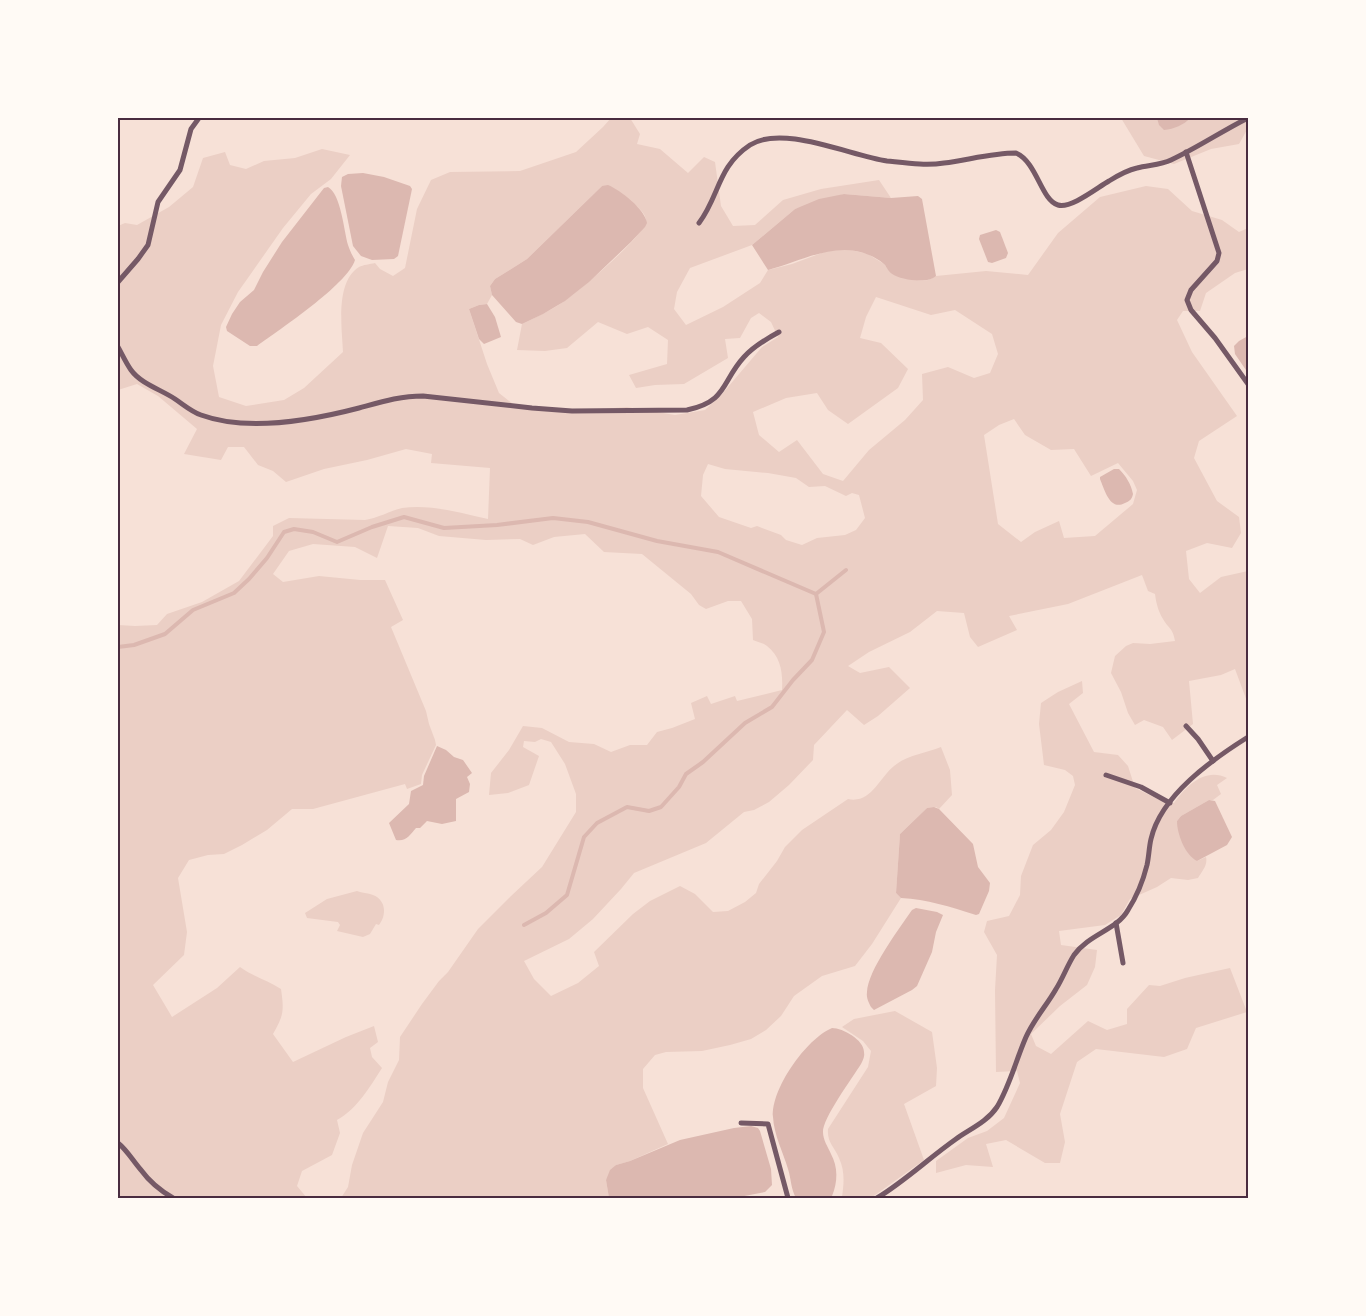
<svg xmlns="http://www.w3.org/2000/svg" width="1366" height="1316" viewBox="0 0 1366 1316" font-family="Manrope,sans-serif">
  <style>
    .green { fill: #ebcfc5; fill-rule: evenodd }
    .water { fill: #dcb8b0 }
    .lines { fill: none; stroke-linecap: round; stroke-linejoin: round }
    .stream { stroke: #dcb8b0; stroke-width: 4 }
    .minor { stroke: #755966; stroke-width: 5 }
    .neatline { fill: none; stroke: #4a2c40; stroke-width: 2 }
  </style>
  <rect width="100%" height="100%" fill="#f7e1d7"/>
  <g class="green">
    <path d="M611 118H630L640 134 637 144 660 149 688 173 704 157 715 162 721 206 733 226 755 225 783 200 821 189 879 180 891 198 844 194 795 209 752 245 690 268 677 292 674 309 686 325 723 307 760 283 768 270 792 264 827 251 847 249 868 254 884 264 892 274 921 281 928 280 936 276 986 271 1028 275 1058 233 1100 197 1146 186 1168 189 1192 211 1222 220 1239 232 1248 228V269L1235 273 1206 293 1200 311H1183L1177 320 1192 352 1237 416 1199 441 1194 458 1217 501 1239 517 1241 533 1232 548 1207 543 1186 551 1189 579 1200 593 1221 577 1248 571V704L1235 669 1221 675 1189 681 1193 724 1172 740 1163 727 1144 720 1135 725 1128 713 1121 692 1111 673 1115 656 1126 646 1133 643 1150 644 1175 641C1173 628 1168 628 1163 619 1158 611 1156 602 1155 594L1148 591 1142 575 1068 604 1009 616 1017 630 978 647 970 637 964 613 937 611 910 632 869 652 848 666 860 673 889 667 910 688 878 716 864 725 847 710 814 745 813 760 789 785 769 802 754 810 744 812 706 843 634 873 621 889 593 919 569 939 524 961 534 979 551 996 578 983 599 966 594 952 633 914 650 901 680 886 695 894 713 912 728 911 745 902 756 893 759 884 777 861 785 847 802 830 848 799C871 804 879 778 894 766 907 755 926 753 941 747L950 770 952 795 939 809 936 807 927 808 900 834 896 893 901 898 872 944 855 966 822 976 794 996 781 1016 766 1030 751 1039 730 1045 702 1051 666 1052 655 1055 643 1069V1088L668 1144 630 1161 616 1165 606 1180 609 1198H341L348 1187 352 1165 363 1133 383 1102 388 1082 399 1060 400 1037 422 1004 439 981 448 972 478 929 511 896 542 867 576 812V794L565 764 551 742 541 739 535 742 524 741 523 747 539 756 529 785 508 793 489 795 491 773 509 750 523 726 542 728 569 742 594 744 611 752 630 745H647L657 732 672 728 695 719 691 703 707 696 711 704 735 696 737 701 782 690C783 673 781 657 767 646 764 643 757 642 753 640L752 619 741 601H728L706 609 699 605 691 594 642 554 604 552 585 534 554 537 533 545 520 539 486 540 439 536 418 528 388 526 377 558 355 547 313 544 289 551 273 574 283 582 319 576 360 580H385L403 620 391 627 426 711 429 724 435 740 436 745 422 775 421 784 407 789 405 784 313 809H292L267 830 242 845 224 854 208 855 189 860 178 878 187 932 184 955 153 985 172 1017 217 988 240 967C254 977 267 980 281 989 284 1010 284 1015 273 1034L293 1062 346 1037 374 1026 378 1042 370 1048 372 1057 382 1068C369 1088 358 1108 337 1120L340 1133 332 1155 302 1171 297 1186 307 1198H118V625L135 626 157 625 167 614 202 602 239 581 273 536V526L289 518 365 520C378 518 390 511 402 508 431 504 460 513 488 519L490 468 431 463 432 454 406 449 367 460 324 469 286 482 273 471 258 465 244 447H228L221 460 184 454 197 429 158 396 137 384 118 390V226L125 223 137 225 169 207 193 187 203 158 225 152 230 165 246 169 264 161 295 158 322 149 350 155 331 179 311 194 283 228 238 292 221 325 213 366 219 397 246 406 284 400 304 388 343 352C342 328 335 282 359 267 363 265 370 264 375 263L380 269 393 276 405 268 417 209 431 180 450 172 520 171 576 152 603 127ZM602 186C614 192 645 206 646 220 648 234 576 293 563 302 550 311 536 317 522 324L517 350 545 351 567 348 598 322 627 334 648 327 668 340 667 364 629 375 636 388 655 385 684 384 728 358 725 339 740 338 751 318 759 313 771 322 778 337 762 347 722 394 705 410 675 415 627 407 574 411 513 404 499 393 487 364 469 309 479 305 487 304 492 295 490 286 495 279 527 259ZM876 297 931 315 955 310 992 334 998 354 990 373 974 378 948 367 922 374 923 400 905 420 869 450 843 481 823 474 797 440 779 452 759 435 753 412 786 398 817 393 828 410 848 424 898 388 908 369 881 343 860 338 866 317ZM1014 419 1025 435 1051 450 1074 449 1091 476 1118 463 1133 481 1137 490 1133 504 1095 536 1064 538 1059 521 1035 532 1021 542 998 524 984 435 999 425ZM708 464 725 469 768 473 796 478 809 487 825 486 846 496 852 493 859 495 865 518 856 530 845 535 817 538 802 545 786 540 781 535 757 526 751 528 719 517 701 496 703 475Z"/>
    <polygon points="1121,118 1248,118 1248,128 1239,144 1211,149 1174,164 1144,156"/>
    <path d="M1082 681 1083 693 1069 704 1094 752 1118 755 1128 766 1135 788 1160 800 1174 803C1186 786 1205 767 1227 778L1217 785 1221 794 1213 800H1209L1181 816 1177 821 1197 861 1206 857C1208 865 1202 871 1198 878L1188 880 1171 878 1157 887 1130 899 1121 915 1105 925 1059 931 1061 945 1097 950 1095 967 1087 985 1060 1006 1031 1034 1036 1046 1051 1054 1088 1021 1107 1030 1127 1024V1009L1149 985 1160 986 1185 978 1230 968 1247 1012 1196 1028 1187 1049 1164 1057 1096 1049 1077 1062 1060 1114 1065 1142 1060 1163H1045L1006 1140 986 1144 993 1167 966 1165 936 1173V1161L968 1138 987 1131 1004 1118 1020 1083 1017 1071 996 1072 995 990 997 955 984 932 987 921 1009 916 1020 895 1021 876 1033 845 1051 830 1064 812 1075 785 1073 776 1065 770 1044 765 1039 724 1041 703 1058 692Z"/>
    <path d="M357 891C362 893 368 893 373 895 386 900 387 915 379 925L376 924 370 934 363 937 337 931 340 925 338 922 307 918 305 913 327 899Z"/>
    <path d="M895 1011 932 1032 937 1068 936 1086 904 1104 924 1160 871 1198H840L842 1197C844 1183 845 1171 839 1158 834 1146 827 1143 828 1129L868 1067 871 1051 863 1041 842 1027 854 1019Z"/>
  </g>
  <g class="water">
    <path d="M1157 118H1190C1184 125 1174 129 1164 130L1159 125Z"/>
    <polygon points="363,173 384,177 410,186 412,189 398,256 394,259 372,260 361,256 353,246 341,186 342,177 348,174"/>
    <path d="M608 185C620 190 645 209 647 223L645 227 631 242 589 282 565 301 543 314 522 324 516 322 492 295 490 286 495 279 527 259 602 186Z"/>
    <path d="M328 187C341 194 344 231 348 245 350 251 352 255 355 260 347 285 280 329 257 346H250L227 331 226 327 232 314 240 302 254 290 263 272 282 242 324 188Z"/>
    <path d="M844 194 891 198 918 196 922 199 936 276C928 284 901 280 892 274 889 272 887 268 885 265 881 261 874 257 869 255 837 240 799 262 768 270L752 245 795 209 819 199Z"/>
    <polygon points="996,230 1000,232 1008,253 1006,258 992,263 988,262 979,239 980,235"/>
    <polygon points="487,304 495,317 501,337 484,344 479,339 469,309 479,305"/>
    <polygon points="1248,336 1248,373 1235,354 1234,346 1239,341"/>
    <path d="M1114 469H1119C1126 476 1131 484 1133 494 1132 499 1130 501 1125 503 1110 511 1105 491 1100 479V477Z"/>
    <path d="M437 746 446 750 454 757 463 760 472 773 467 777 470 784 469 792 456 799V821L442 824 427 821 420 828H416C410 835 406 842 396 840L389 823 409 804 411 791 423 785 424 776Z"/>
    <path d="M1209 800 1215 801 1232 837 1227 845 1197 861C1185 855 1177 834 1177 821L1181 816Z"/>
    <path d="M934 807 939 809 973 844 978 867 990 883 989 891 979 914 976 915C950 907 927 899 901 898L896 893 900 834 927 808Z"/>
    <path d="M916 908 937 912 943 915 936 932 932 952 917 986 912 990 874 1010 871 1007C869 1003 866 998 867 992 868 970 899 929 912 910Z"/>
    <path d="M832 1028C843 1028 864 1040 864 1052 865 1056 863 1060 861 1064 853 1077 822 1119 823 1132 823 1140 828 1147 831 1154 838 1167 838 1182 832 1196L826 1198H796C791 1190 791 1178 788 1169 783 1152 774 1135 773 1117 771 1089 806 1039 832 1028Z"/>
    <polygon points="751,1126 758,1128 760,1131 771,1169 772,1185 765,1192 734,1198 609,1198 606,1180 610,1170 616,1165 630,1161 680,1140 734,1128"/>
  </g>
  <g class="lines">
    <g class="stream">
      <polyline points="118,647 134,645 165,634 193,610 234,593 249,579 267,558 284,532 294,529 313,532 337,542 372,527 404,517 444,528 497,525 553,518 588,522 657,541 718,552 816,594"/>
      <polyline points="524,925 546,913 567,895 584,837 597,823 627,807 649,811 661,807 679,787 686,774 703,762 745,723 772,707 793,680 812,660 824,632 816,594 846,570"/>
    </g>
    <g class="minor">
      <polyline points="1186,152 1219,253 1217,261 1191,290 1187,300 1191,310 1215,338 1248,384"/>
      <path d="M699 223C720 195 717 167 750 145 783 124 851 156 887 161 906 163 926 166 944 163 968 160 992 153 1016 153 1037 162 1041 200 1058 205 1071 209 1098 187 1109 181 1117 176 1128 170 1137 168 1148 165 1161 165 1171 160 1197 148 1222 131 1248 118"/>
      <polyline points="118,282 138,259 148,245 158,202 180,170 191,129 199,118"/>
      <path d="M118 347C122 354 126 363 131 370 141 384 162 390 175 399 184 405 192 412 201 415 247 432 313 420 359 408 381 402 400 396 423 396L532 408 572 411 687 410C728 401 721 382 744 357 754 346 766 339 779 332"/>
      <polyline points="1186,726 1198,739 1213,761"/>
      <polyline points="1106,775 1141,787 1170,803"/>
      <polyline points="1116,923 1123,963"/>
      <polyline points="741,1123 768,1124 788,1198"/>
      <path d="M118 1143C127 1150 133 1161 141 1170 149 1181 161 1191 173 1198"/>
      <path d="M877 1198C905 1181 929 1158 956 1139 970 1129 987 1122 997 1107 1010 1085 1016 1060 1026 1037 1034 1019 1047 1005 1056 989 1063 978 1067 966 1074 955 1089 934 1117 930 1128 910 1137 896 1143 881 1147 865 1149 856 1149 847 1151 839 1161 795 1213 759 1248 737"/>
    </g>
  </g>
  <rect width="1366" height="1316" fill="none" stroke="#fffaf5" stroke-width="238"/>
  <rect x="119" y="119" width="1128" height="1078" class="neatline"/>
</svg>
